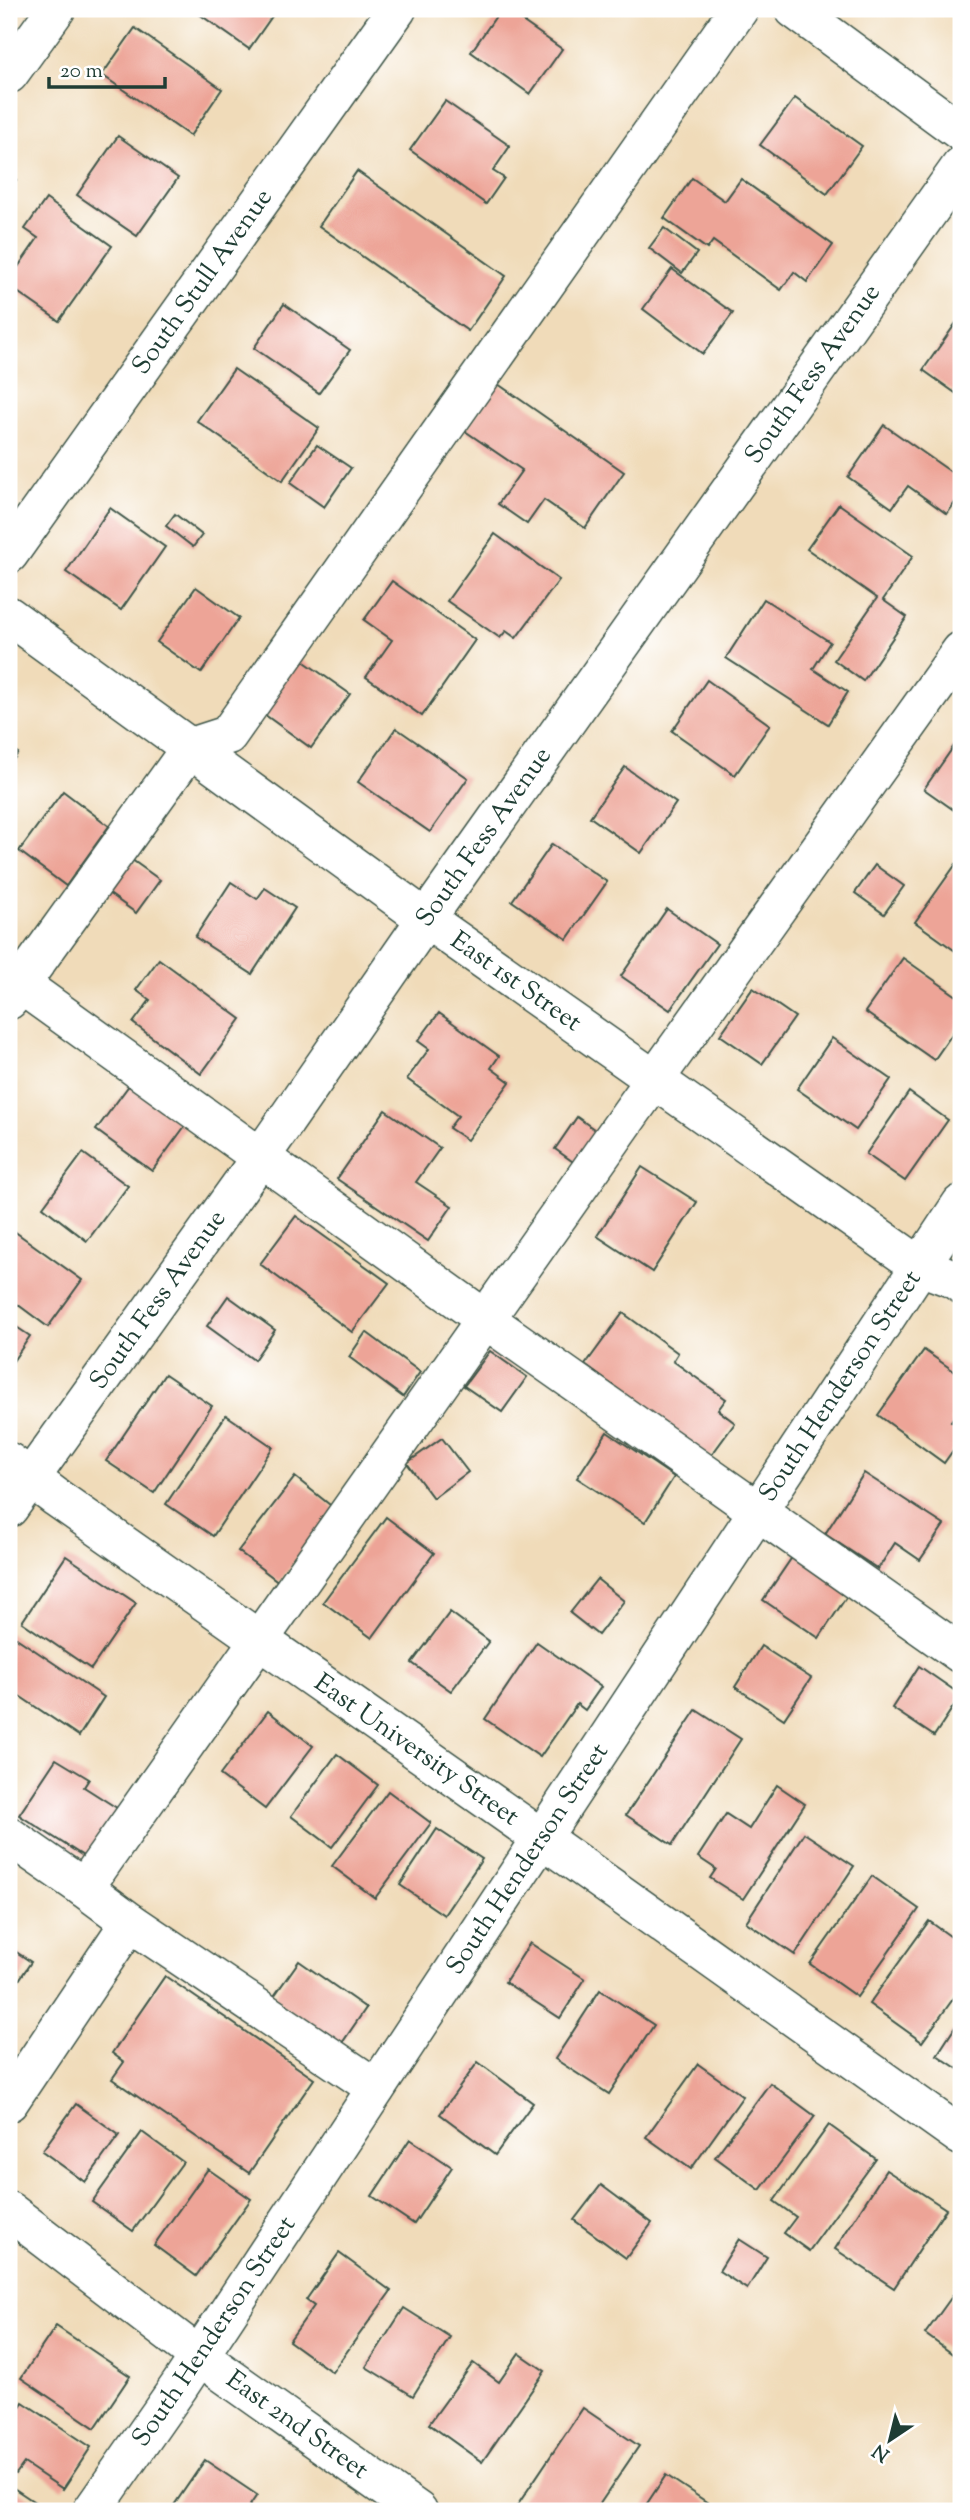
<svg xmlns="http://www.w3.org/2000/svg" width="970" height="2520" viewBox="0 0 970 2520" font-family="'Sorts Mill Goudy',serif">
  <style>
    .building { fill: #eda497 }
    .lines { fill: none; stroke-linecap: round; stroke-linejoin: round }
    .minor-casing { stroke: #3e5548; stroke-width: 41 }
    .minor { stroke: #fff; stroke-width: 38 }
    .labels { text-anchor: middle; dominant-baseline: central; stroke-width: 5; stroke-linejoin: round; paint-order: stroke }
    .street-label { font-size: 26px; fill: #1f3d34; stroke: #fff }
  </style>
  <rect width="100%" height="100%" fill="#fff"/>
  <filter id="ink" filterUnits="userSpaceOnUse"><feTurbulence type="fractalNoise" baseFrequency=".0143" numOctaves="2"/><feDisplacementMap in="SourceGraphic" scale="14" xChannelSelector="R" yChannelSelector="G"/><feConvolveMatrix kernelMatrix="1 2 1 2 8 2 1 2 1" color-interpolation-filters="sRGB"/></filter>
  <filter id="wash" filterUnits="userSpaceOnUse"><feTurbulence type="fractalNoise" baseFrequency=".00686" numOctaves="4" result="noise"/><feDisplacementMap in="SourceGraphic" scale="28" xChannelSelector="R" yChannelSelector="G"/><feGaussianBlur stdDeviation="1.57" result="paint"/><feColorMatrix in="noise" values="0 0 0 0 0 0 0 0 0 0 0 0 0 0 0 0 0 1.4 0 .05"/><feComposite in="paint" operator="in"/></filter>
  <g filter="url(#wash)">
    <rect width="100%" height="100%" fill="#f0dbb9"/>
    <g id="blocks">
      <g class="building">
        <polygon points="192,9 277,9 249,49"/>
        <polygon points="501,9 505,9 562,49 530,94 471,52"/>
        <polygon points="135,28 222,89 190,136 102,75"/>
        <polygon points="795,98 862,146 827,194 760,145"/>
        <polygon points="445,101 510,146 493,171 504,178 486,204 410,150"/>
        <polygon points="118,136 178,178 137,236 77,195"/>
        <polygon points="357,171 506,276 468,331 319,226"/>
        <polygon points="9,175 16,180 9,189"/>
        <polygon points="692,178 725,201 741,179 833,245 807,282 794,272 781,290 713,241 707,249 664,218"/>
        <polygon points="46,199 112,246 59,321 9,286 9,280 38,238 25,229"/>
        <polygon points="664,228 697,253 682,273 649,248"/>
        <polygon points="672,269 733,313 703,354 643,309"/>
        <polygon points="284,304 350,350 319,393 254,348"/>
        <polygon points="956,323 961,327 961,397 923,370"/>
        <polygon points="234,369 319,428 282,481 197,421"/>
        <polygon points="498,384 624,472 585,528 544,500 527,524 498,504 522,470 465,431"/>
        <polygon points="884,425 961,479 961,494 947,514 908,486 892,508 848,477"/>
        <polygon points="317,445 351,468 324,507 290,483"/>
        <polygon points="839,504 913,556 883,600 907,617 863,681 834,660 877,598 807,549"/>
        <polygon points="110,508 165,547 121,610 66,572"/>
        <polygon points="175,514 202,535 193,547 166,526"/>
        <polygon points="495,534 559,580 516,638 506,631 500,638 447,601"/>
        <polygon points="392,581 475,640 422,716 366,677 392,640 364,620"/>
        <polygon points="196,587 239,618 201,673 157,642"/>
        <polygon points="764,599 830,642 813,669 848,692 828,724 726,658"/>
        <polygon points="299,658 350,694 311,748 261,712"/>
        <polygon points="707,680 770,725 735,775 672,731"/>
        <polygon points="396,728 468,778 430,832 358,782"/>
        <polygon points="961,736 961,815 924,789"/>
        <polygon points="9,747 18,753 9,766"/>
        <polygon points="625,767 676,803 641,853 590,817"/>
        <polygon points="63,791 109,826 66,886 19,851"/>
        <polygon points="552,844 607,882 567,939 512,901"/>
        <polygon points="128,857 160,880 136,913 104,890"/>
        <polygon points="956,864 961,868 961,955 915,922"/>
        <polygon points="875,865 904,886 884,914 855,893"/>
        <polygon points="231,882 257,899 265,888 295,908 252,974 195,937"/>
        <polygon points="667,909 717,944 670,1010 621,976"/>
        <polygon points="903,958 961,999 961,1021 934,1060 865,1012"/>
        <polygon points="159,959 241,1019 201,1074 133,1023 150,1000 136,990"/>
        <polygon points="753,988 795,1017 762,1064 720,1035"/>
        <polygon points="439,1013 499,1056 491,1068 510,1082 467,1140 449,1128 458,1116 407,1079 429,1049 418,1041"/>
        <polygon points="832,1038 891,1079 856,1130 797,1089"/>
        <polygon points="130,1084 185,1126 152,1171 96,1130"/>
        <polygon points="909,1092 948,1120 905,1181 866,1154"/>
        <polygon points="385,1110 440,1148 416,1182 452,1206 428,1241 337,1179"/>
        <polygon points="577,1117 608,1139 586,1171 555,1149"/>
        <polygon points="83,1153 128,1186 87,1241 43,1207"/>
        <polygon points="642,1167 697,1202 652,1272 597,1236"/>
        <polygon points="296,1216 389,1283 352,1332 260,1264"/>
        <polygon points="14,1231 82,1280 48,1327 9,1298 9,1239"/>
        <polygon points="228,1296 275,1330 254,1360 207,1326"/>
        <polygon points="623,1313 678,1353 673,1361 726,1399 718,1410 735,1423 710,1457 585,1365"/>
        <polygon points="9,1322 30,1336 9,1367"/>
        <polygon points="366,1332 420,1372 403,1397 349,1357"/>
        <polygon points="924,1350 961,1376 961,1407 951,1421 961,1428 961,1439 944,1463 878,1415"/>
        <polygon points="490,1351 527,1377 502,1412 464,1386"/>
        <polygon points="165,1374 212,1406 154,1493 106,1461"/>
        <polygon points="226,1415 273,1447 213,1536 166,1504"/>
        <polygon points="607,1432 674,1477 645,1522 577,1478"/>
        <polygon points="442,1438 468,1472 433,1498 407,1463"/>
        <polygon points="864,1473 944,1525 920,1560 895,1543 878,1569 825,1534"/>
        <polygon points="295,1477 335,1509 279,1582 238,1551"/>
        <polygon points="386,1517 434,1553 372,1638 323,1602"/>
        <polygon points="797,1550 853,1587 819,1638 763,1600"/>
        <polygon points="66,1556 136,1603 91,1669 22,1622"/>
        <polygon points="597,1579 624,1601 598,1635 570,1613"/>
        <polygon points="450,1612 489,1641 451,1691 412,1663"/>
        <polygon points="9,1633 104,1697 79,1736 9,1689"/>
        <polygon points="537,1642 601,1687 585,1710 577,1704 540,1757 485,1719"/>
        <polygon points="761,1646 811,1678 784,1719 735,1687"/>
        <polygon points="919,1666 961,1695 934,1736 892,1708"/>
        <polygon points="696,1710 741,1739 672,1845 626,1815"/>
        <polygon points="268,1711 313,1746 265,1809 220,1775"/>
        <polygon points="337,1754 378,1785 332,1847 291,1816"/>
        <polygon points="56,1759 89,1779 84,1787 120,1810 88,1859 19,1815"/>
        <polygon points="777,1785 805,1804 743,1899 710,1878 716,1869 698,1857 726,1814 749,1829"/>
        <polygon points="388,1791 431,1823 375,1898 332,1866"/>
        <polygon points="437,1829 482,1859 444,1915 400,1885"/>
        <polygon points="804,1833 854,1866 795,1955 746,1922"/>
        <polygon points="872,1876 919,1909 857,1997 810,1964"/>
        <polygon points="929,1921 961,1944 961,1988 922,2042 869,2004"/>
        <polygon points="530,1943 585,1979 560,2018 505,1982"/>
        <polygon points="9,1947 31,1962 9,1995"/>
        <polygon points="299,1961 366,2008 340,2046 272,1999"/>
        <polygon points="165,1976 314,2079 249,2173 112,2079 124,2062 112,2053"/>
        <polygon points="600,1990 654,2025 609,2094 555,2059"/>
        <polygon points="961,2018 961,2071 937,2055"/>
        <polygon points="478,2062 533,2103 495,2155 440,2114"/>
        <polygon points="698,2064 743,2096 691,2169 646,2137"/>
        <polygon points="770,2083 815,2116 760,2190 715,2157"/>
        <polygon points="76,2104 119,2135 85,2182 42,2151"/>
        <polygon points="829,2125 876,2159 809,2251 784,2233 796,2217 774,2201"/>
        <polygon points="142,2132 183,2162 133,2231 92,2202"/>
        <polygon points="410,2139 452,2167 414,2224 372,2196"/>
        <polygon points="208,2169 251,2199 196,2276 154,2245"/>
        <polygon points="886,2170 946,2209 894,2288 835,2249"/>
        <polygon points="601,2185 652,2223 626,2258 574,2220"/>
        <polygon points="739,2239 767,2257 747,2289 719,2271"/>
        <polygon points="339,2253 391,2291 332,2372 289,2341 314,2306 306,2300"/>
        <polygon points="961,2284 961,2360 925,2334"/>
        <polygon points="404,2308 450,2337 413,2396 366,2367"/>
        <polygon points="56,2326 130,2376 95,2428 21,2378"/>
        <polygon points="519,2353 545,2371 482,2462 429,2424 473,2363 499,2382"/>
        <polygon points="23,2402 91,2447 63,2489 24,2463 16,2474 9,2470 9,2424"/>
        <polygon points="583,2408 639,2446 595,2511 525,2511 517,2506"/>
        <polygon points="205,2460 257,2495 246,2511 170,2511"/>
        <polygon points="666,2475 720,2511 642,2511"/>
        <polygon points="9,2485 48,2511 9,2511"/>
      </g>
    </g>
  </g>
  <g filter="url(#ink)">
    <use href="#blocks" fill-opacity="0" stroke="#3e5548" stroke-width="2"/>
    <g class="lines">
      <g class="minor-casing">
        <g id="minor">
          <polyline points="794,9 961,132"/>
          <polyline points="9,74 56,9"/>
          <path id="s1" d="M9 554 397 9"/>
          <path id="s2" d="M9 616 426 919 920 1266 954 1279 961 1284"/>
          <polyline points="9,976 485,1319 961,1654"/>
          <polyline points="9,1000 191,747 228,735 739,9"/>
          <path id="s3" d="M9 1462 57 1498 567 1856 961 2136"/>
          <path id="s4" d="M9 1508 260 1158 426 919 961 166"/>
          <polyline points="9,1836 84,1888"/>
          <polyline points="130,1922 376,2088"/>
          <polyline points="9,2102 130,1922 84,1888 630,1114 961,651"/>
          <path id="s5" d="M9 2211 199 2356 418 2511"/>
          <path id="s6" d="M92 2511 180 2385 961 1204"/>
        </g>
      </g>
      <use href="#minor" class="minor"/>
    </g>
  </g>
  <g class="labels">
    <g class="street-label">
      <text stroke="none"><textPath href="#s1" startOffset="334">South Stull Avenue</textPath></text>
      <text stroke="none"><textPath href="#s4" startOffset="1390">South Fess Avenue</textPath></text>
      <text stroke="none"><textPath href="#s4" startOffset="822">South Fess Avenue</textPath></text>
      <text stroke="none"><textPath href="#s2" startOffset="625">East 1st Street</textPath></text>
      <text stroke="none"><textPath href="#s4" startOffset="256">South Fess Avenue</textPath></text>
      <text stroke="none"><textPath href="#s6" startOffset="1351">South Henderson Street</textPath></text>
      <text stroke="none"><textPath href="#s3" startOffset="499">East University Street</textPath></text>
      <text stroke="none"><textPath href="#s6" startOffset="784">South Henderson Street</textPath></text>
      <text stroke="none"><textPath href="#s6" startOffset="217">South Henderson Street</textPath></text>
      <text stroke="none"><textPath href="#s5" startOffset="359">East 2nd Street</textPath></text>
    </g>
  </g>
  <rect width="970" height="2520" fill="none" stroke="#fff" stroke-width="35"/>
  <g transform="translate(890 2440) rotate(215)" stroke="#ffffff" stroke-width="5" paint-order="stroke">
  <path d="M0-5L12 26L0 18L-12 26Z" fill="#1f3d34"/>
  <text y="-10" font-size="19" font-weight="bold" text-anchor="middle" fill="#1f3d34">N</text>
  </g>
  <path d="M49 77v10h116v-10" fill="none" stroke="#1f3d34" stroke-width="3.5"/>
  <text x="60" y="77" font-size="21" fill="#1f3d34" stroke="#ffffff" stroke-width="5" paint-order="stroke">20 m</text>
</svg>
